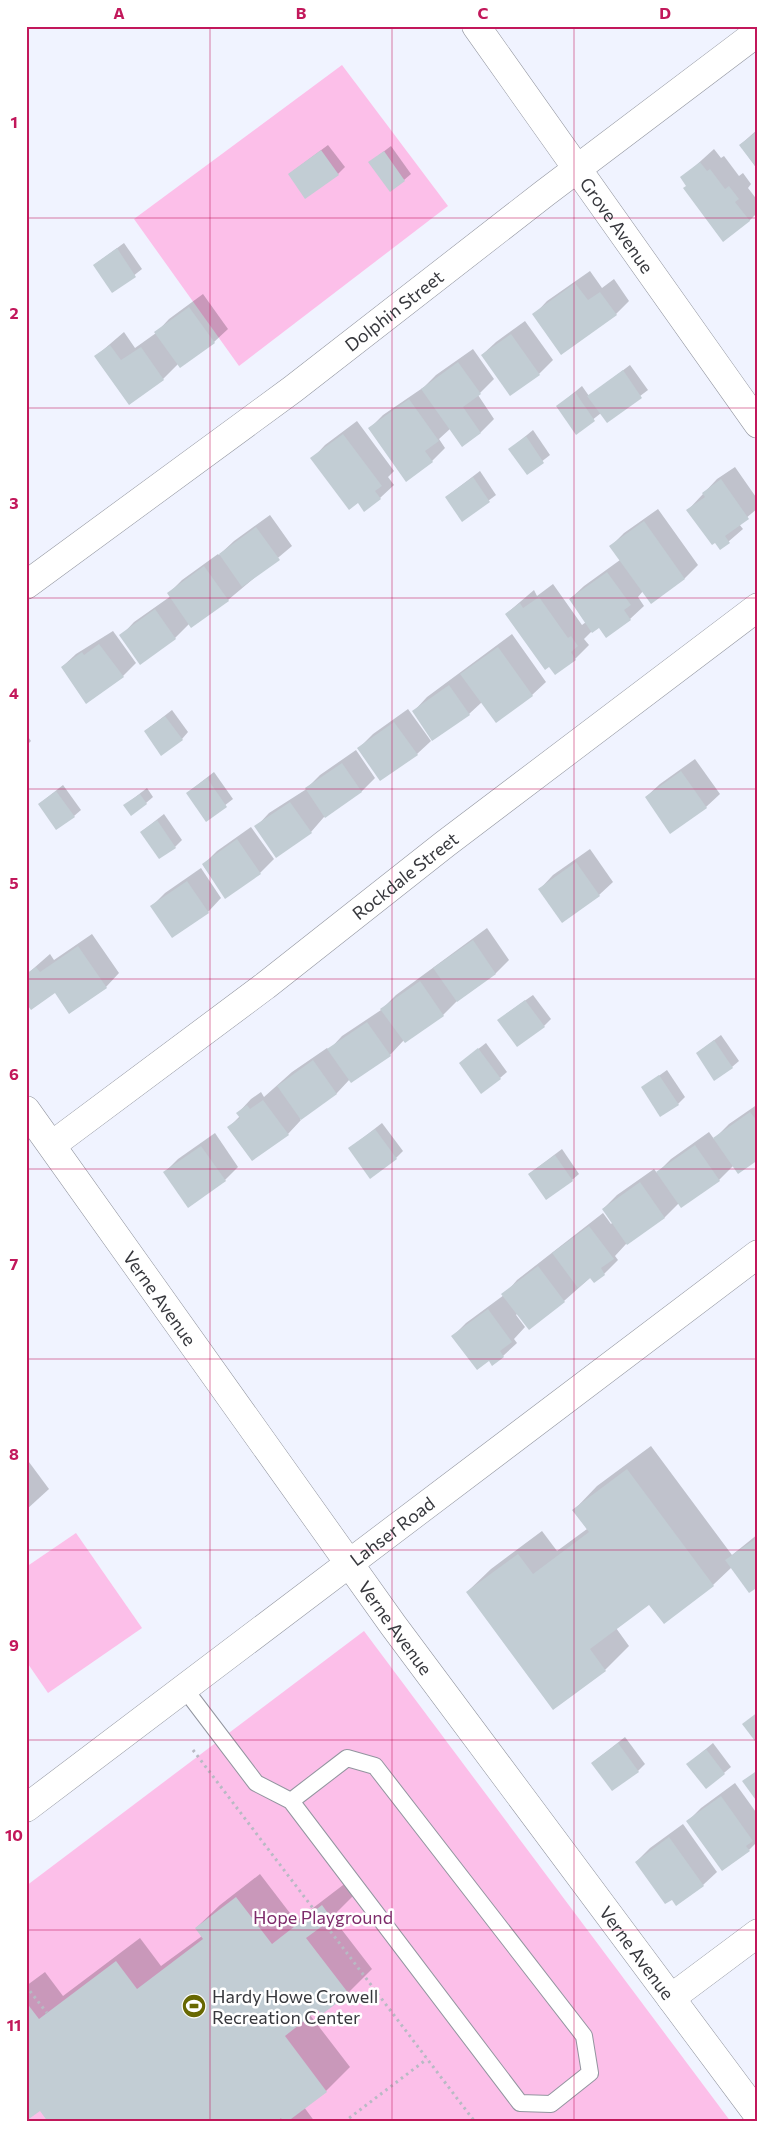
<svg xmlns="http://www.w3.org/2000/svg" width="784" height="2148" viewBox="0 0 784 2148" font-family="Commissioner,sans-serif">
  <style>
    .green { fill: #fcbfe9 }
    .shadow { fill: #0003 }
    .building { fill: #c2cdd4 }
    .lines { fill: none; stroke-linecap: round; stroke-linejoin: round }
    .service-casing { stroke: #92959f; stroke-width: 18 }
    .minor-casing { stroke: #92959f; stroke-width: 29 }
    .secondary-casing { stroke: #92959f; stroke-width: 29 }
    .path { stroke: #b8bac4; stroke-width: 3; stroke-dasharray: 2.5 4; stroke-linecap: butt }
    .service { stroke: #fff; stroke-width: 16 }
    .minor { stroke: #fff; stroke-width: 28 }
    .secondary { stroke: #fff; stroke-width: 28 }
    .grid { fill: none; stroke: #c2185b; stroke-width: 1; stroke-opacity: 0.55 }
    .labels { text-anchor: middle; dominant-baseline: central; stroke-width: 5; stroke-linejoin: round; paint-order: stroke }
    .street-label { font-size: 18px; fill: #37383d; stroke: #fff }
    .park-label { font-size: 18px; fill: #7d2b6a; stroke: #fff }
    .poi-label { font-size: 18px; fill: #37383d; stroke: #fff; text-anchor: start }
    .neatline { fill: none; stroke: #c2185b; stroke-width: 2 }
    .grid-label { font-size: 16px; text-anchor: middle; font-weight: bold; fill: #c2185b }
  </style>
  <rect width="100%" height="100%" fill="#f0f3ff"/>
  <g class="green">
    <polygon points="342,65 448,206 239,366 134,219"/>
    <polygon points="76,1533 142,1628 48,1693 26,1661 26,1567"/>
    <polygon points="364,1631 731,2122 26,2122 26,1886"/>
  </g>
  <g class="shadow">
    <polygon points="758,129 758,170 740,145"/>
    <polygon points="328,145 345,167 338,174 289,174"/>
    <polygon points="391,146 411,174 404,180 370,162"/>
    <polygon points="714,149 721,158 724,156 739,176 743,173 751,184 748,188 758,201 758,212 749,221 688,186 682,178"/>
    <polygon points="124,243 142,269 113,292 94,265"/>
    <polygon points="590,271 602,288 614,279 629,301 616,314 534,315 547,301"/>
    <polygon points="203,294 228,329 214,342 178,364 163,379 96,356 124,332 135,348 156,333 169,319"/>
    <polygon points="525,321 553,360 539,374 482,355 496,342"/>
    <polygon points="473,349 494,379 478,395 494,419 481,432 463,445 451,428 439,439 445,448 432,461 369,429 383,415 424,387 436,375"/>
    <polygon points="630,365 648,390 607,421 601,413 576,433 558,406 582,386 589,396"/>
    <polygon points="357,421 394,471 388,477 394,485 380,498 359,502 312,459 325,445"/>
    <polygon points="533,430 550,455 527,473 510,449"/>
    <polygon points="735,467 758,500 758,508 739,524 743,529 721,548 688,510 717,479"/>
    <polygon points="480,471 496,495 463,520 446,497"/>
    <polygon points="658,509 698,565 685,578 651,603 643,591 638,597 644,606 630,619 599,626 592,631 584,639 589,645 575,659 555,673 506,614 534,590 537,596 553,584 582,625 586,622 570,599 584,586 620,560 611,546 624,533"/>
    <polygon points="270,515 292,546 228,600 192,626 190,623 175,638 121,636 134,622 171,596 169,593 182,580 218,554 219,555 234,541"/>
    <polygon points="113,631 136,663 123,676 62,667 76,654"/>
    <polygon points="512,634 546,682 532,695 496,721 482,702 469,714 433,739 414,711 427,697"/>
    <polygon points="408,709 431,741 417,754 359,748 373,734"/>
    <polygon points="172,710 188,732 182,739 145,731"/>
    <polygon points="26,734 31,741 26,746"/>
    <polygon points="356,750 375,778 362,791 324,817 311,832 276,856 256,827 269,813 305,790 320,775"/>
    <polygon points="695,759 720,794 706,807 646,797 660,784"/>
    <polygon points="214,772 233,799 206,820 187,793"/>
    <polygon points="63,785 81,810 74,816 39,804"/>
    <polygon points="147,788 153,797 146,803 125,805"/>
    <polygon points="164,814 182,840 175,847 141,832"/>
    <polygon points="251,827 274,859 260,873 225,897 203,865 217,851"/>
    <polygon points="590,849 613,882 599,895 540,889 553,875"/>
    <polygon points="201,868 221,898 208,912 152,906 165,893"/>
    <polygon points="487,928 509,960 496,973 457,1001 443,1015 404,1040 390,1055 350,1079 337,1093 300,1119 301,1120 288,1134 229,1127 240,1116 238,1113 251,1099 261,1092 264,1097 292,1072 327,1048 329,1050 342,1036 381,1010 396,995"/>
    <polygon points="92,934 119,973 106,987 55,992 26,975 50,954 54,960"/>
    <polygon points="533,995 551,1019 544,1026 506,1014"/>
    <polygon points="721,1035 739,1061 732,1067 697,1053"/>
    <polygon points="486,1043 507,1072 500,1078 460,1063"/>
    <polygon points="667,1070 685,1097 678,1104 643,1087"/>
    <polygon points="758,1104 758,1159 734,1165 719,1180 682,1206 679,1203 665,1217 626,1244 615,1256 618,1260 604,1274 591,1277 564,1301 529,1328 518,1313 516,1315 525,1327 514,1339 517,1343 503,1356 489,1359 453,1336 466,1323 504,1295 517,1280 603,1213 611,1224 613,1222 603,1209 617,1195 654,1169 657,1173 671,1159 709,1132 714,1139 729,1124"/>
    <polygon points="382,1123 403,1151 396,1158 350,1148"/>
    <polygon points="215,1133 238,1167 225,1180 165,1172 178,1159"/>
    <polygon points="562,1149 579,1174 572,1180 529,1174"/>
    <polygon points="651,1446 732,1555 758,1534 758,1586 732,1567 713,1585 650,1603 616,1628 629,1646 605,1670 467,1592 491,1569 542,1531 557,1551 587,1529 574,1510 597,1486"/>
    <polygon points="26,1458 49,1489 26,1510"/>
    <polygon points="625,1737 645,1764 638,1771 592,1763"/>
    <polygon points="713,1743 731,1767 706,1788 695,1758"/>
    <polygon points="735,1783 758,1815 758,1841 749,1850 688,1821 701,1808"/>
    <polygon points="683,1824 717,1872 703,1885 636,1862 650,1848"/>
    <polygon points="260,1874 296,1921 347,1882 355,1894 332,1917 372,1969 348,1993 310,2015 350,2067 326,2091 304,2107 315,2122 50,2122 40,2109 26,2119 26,1986 45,1972 63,1996 140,1938 161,1966 202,1936 196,1928 220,1905"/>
  </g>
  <g class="building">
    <polygon points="758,131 758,170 739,145"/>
    <polygon points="321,150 339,175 305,199 288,174"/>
    <polygon points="384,151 405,181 390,192 368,162"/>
    <polygon points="700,162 707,171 710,169 725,189 729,186 739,199 735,202 750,221 723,242 683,188 686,186 680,177"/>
    <polygon points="117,248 136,277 112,293 93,265"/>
    <polygon points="575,283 588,300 600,292 617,315 561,355 532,314"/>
    <polygon points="189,307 215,343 180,368 154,332"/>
    <polygon points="511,334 540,375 510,396 481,355"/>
    <polygon points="110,345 121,360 141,347 164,380 129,405 94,356"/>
    <polygon points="458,362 481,394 463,407 481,433 462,447 421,389"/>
    <polygon points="623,370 642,398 607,423 587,396"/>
    <polygon points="575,392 595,421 576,435 556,406"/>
    <polygon points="409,399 439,441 425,451 433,462 406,482 368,428"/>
    <polygon points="343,434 382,486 375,491 381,499 364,512 358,503 349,510 310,458"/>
    <polygon points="526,436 544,463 527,475 508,449"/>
    <polygon points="473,477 490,502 462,522 445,497"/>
    <polygon points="721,479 749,519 725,536 730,543 720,550 715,543 712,545 686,510 705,497 702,493"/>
    <polygon points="644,521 685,579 651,604 609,546"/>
    <polygon points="256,527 280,560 242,587 219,554"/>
    <polygon points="204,566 229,601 191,628 167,593"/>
    <polygon points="607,572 631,605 624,610 631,620 606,638 599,628 592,633 569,599"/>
    <polygon points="539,597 568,638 571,636 578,646 571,652 576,660 555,675 549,667 545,670 505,614 520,603 523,608"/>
    <polygon points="155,609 176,639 140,665 119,635"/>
    <polygon points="99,644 124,677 86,704 61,667 82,652 84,655"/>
    <polygon points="498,647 533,696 496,723 460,674"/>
    <polygon points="449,685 470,715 432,741 412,711"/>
    <polygon points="165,716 183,740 161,756 144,731"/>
    <polygon points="394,722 418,755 380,781 357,748"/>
    <polygon points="342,763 362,792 325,818 305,788"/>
    <polygon points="681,771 707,808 670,834 645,797"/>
    <polygon points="207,778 227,807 206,822 186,793"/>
    <polygon points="56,791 75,817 56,830 38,804"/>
    <polygon points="140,794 147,804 131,816 123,805"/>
    <polygon points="290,802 312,833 276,858 254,826"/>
    <polygon points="157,820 176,848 159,859 140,832"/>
    <polygon points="237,839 261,874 225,899 202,864"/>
    <polygon points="576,862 600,896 562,923 538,889"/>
    <polygon points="187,881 209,913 172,938 150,906"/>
    <polygon points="473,940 496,974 457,1002 433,968"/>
    <polygon points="78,946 107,988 69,1014 55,993 31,1010 26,1003 26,974 36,967 40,972"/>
    <polygon points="420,981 444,1016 405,1043 380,1009"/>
    <polygon points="525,1000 545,1027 517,1047 497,1020"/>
    <polygon points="367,1022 391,1056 351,1083 327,1049"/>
    <polygon points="714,1040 733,1068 714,1081 696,1053"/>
    <polygon points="478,1048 501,1079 481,1094 459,1063"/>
    <polygon points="313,1060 337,1094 301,1120 277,1086"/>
    <polygon points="659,1075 679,1105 660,1117 641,1087"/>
    <polygon points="263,1100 289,1135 252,1161 227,1127 240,1118 236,1113 247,1105 250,1109"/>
    <polygon points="750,1112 758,1122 758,1160 738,1174 713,1138"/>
    <polygon points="375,1129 397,1159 370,1179 348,1148"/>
    <polygon points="695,1145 720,1181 681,1208 656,1172"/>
    <polygon points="201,1146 226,1181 188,1208 163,1172"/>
    <polygon points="555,1155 573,1181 546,1200 528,1174"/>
    <polygon points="640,1182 665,1218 627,1245 602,1209"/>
    <polygon points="589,1226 614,1259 601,1268 605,1275 594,1283 590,1278 578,1288 552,1253"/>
    <polygon points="538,1266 565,1302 529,1330 501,1294"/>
    <polygon points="488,1309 512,1342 500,1351 504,1357 492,1366 489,1361 477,1370 451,1336"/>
    <polygon points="627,1469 714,1586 664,1624 649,1605 590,1649 606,1671 553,1710 466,1592 518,1554 533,1574 589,1532 572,1510"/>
    <polygon points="758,1537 758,1587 749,1593 725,1560"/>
    <polygon points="758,1712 758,1745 742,1724"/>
    <polygon points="618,1743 639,1772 612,1791 591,1763"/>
    <polygon points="706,1749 725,1774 706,1789 686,1764"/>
    <polygon points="758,1770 758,1803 742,1781"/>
    <polygon points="721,1796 753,1841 746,1846 750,1851 722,1871 686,1821"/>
    <polygon points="669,1837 704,1886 676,1906 672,1900 665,1904 635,1862"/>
    <polygon points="236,1897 272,1944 322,1905 332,1919 306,1938 349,1994 321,2015 318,2010 285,2036 327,2092 287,2122 283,2122 281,2118 277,2122 48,2122 40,2111 26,2121 26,2002 39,2019 116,1961 137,1989 203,1939 195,1928"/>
  </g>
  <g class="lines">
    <g class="service-casing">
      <polyline id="service" points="184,1688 256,1783 291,1801 520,2103 551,2104 590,2073 584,2036 375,1766 347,1758 291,1801"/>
    </g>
    <g class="minor-casing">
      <g id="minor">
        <path id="s1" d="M476 26 758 424"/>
        <path id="s2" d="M26 585 293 389 545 193 758 32"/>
        <path id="s3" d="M26 1110 393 1625 758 2115"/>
        <path id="s4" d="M52 1145 265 986 445 844 758 607"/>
        <polyline points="671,1998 758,1933"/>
      </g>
    </g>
    <g class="secondary-casing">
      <g id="secondary">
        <path id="s5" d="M26 1808 758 1254"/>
      </g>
    </g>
    <g class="path">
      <polyline points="193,1750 475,2122"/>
      <polyline points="26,1986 47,2013"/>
      <polyline points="344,2122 427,2059"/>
    </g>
    <use href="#service" class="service"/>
    <use href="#minor" class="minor"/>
    <use href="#secondary" class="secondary"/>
  </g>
  <path class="grid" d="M210 26V2122M392 26V2122M574 26V2122M26 218H758M26 408H758M26 598H758M26 789H758M26 979H758M26 1169H758M26 1359H758M26 1550H758M26 1740H758M26 1930H758"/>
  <defs>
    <g id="stadium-disc" transform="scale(1.25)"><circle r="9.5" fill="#686802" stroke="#fff"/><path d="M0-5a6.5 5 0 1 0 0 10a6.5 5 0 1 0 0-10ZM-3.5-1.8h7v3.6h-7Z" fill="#fff"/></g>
  </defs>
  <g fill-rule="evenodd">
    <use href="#stadium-disc" x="194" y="2006"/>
  </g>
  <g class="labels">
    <g class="street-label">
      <text stroke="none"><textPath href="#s1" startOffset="244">Grove Avenue</textPath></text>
      <text stroke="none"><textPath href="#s2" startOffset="459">Dolphin Street</textPath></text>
      <text stroke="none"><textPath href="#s4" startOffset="444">Rockdale Street</textPath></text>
      <text stroke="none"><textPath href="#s3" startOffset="231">Verne Avenue</textPath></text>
      <text stroke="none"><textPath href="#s5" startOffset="459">Lahser Road</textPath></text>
      <text stroke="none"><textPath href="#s3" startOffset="636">Verne Avenue</textPath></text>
      <text stroke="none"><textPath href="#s3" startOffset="1041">Verne Avenue</textPath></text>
    </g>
    <g class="park-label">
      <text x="323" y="1917">Hope Playground</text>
    </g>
    <g class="poi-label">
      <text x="212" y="1996">Hardy Howe Crowell<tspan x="212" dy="21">Recreation Center</tspan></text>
    </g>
  </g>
  <rect width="784" height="2148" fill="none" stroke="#ffffff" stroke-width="55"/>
  <rect x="28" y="28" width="728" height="2092" class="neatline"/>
  <g class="grid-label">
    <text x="119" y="19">A</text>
    <text x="301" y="19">B</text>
    <text x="483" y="19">C</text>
    <text x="665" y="19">D</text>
    <text x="14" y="128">1</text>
    <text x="14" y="319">2</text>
    <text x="14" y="509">3</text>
    <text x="14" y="699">4</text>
    <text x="14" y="889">5</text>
    <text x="14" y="1080">6</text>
    <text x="14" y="1270">7</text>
    <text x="14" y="1460">8</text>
    <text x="14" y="1651">9</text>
    <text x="14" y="1841">10</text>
    <text x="14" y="2031">11</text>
  </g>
</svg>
